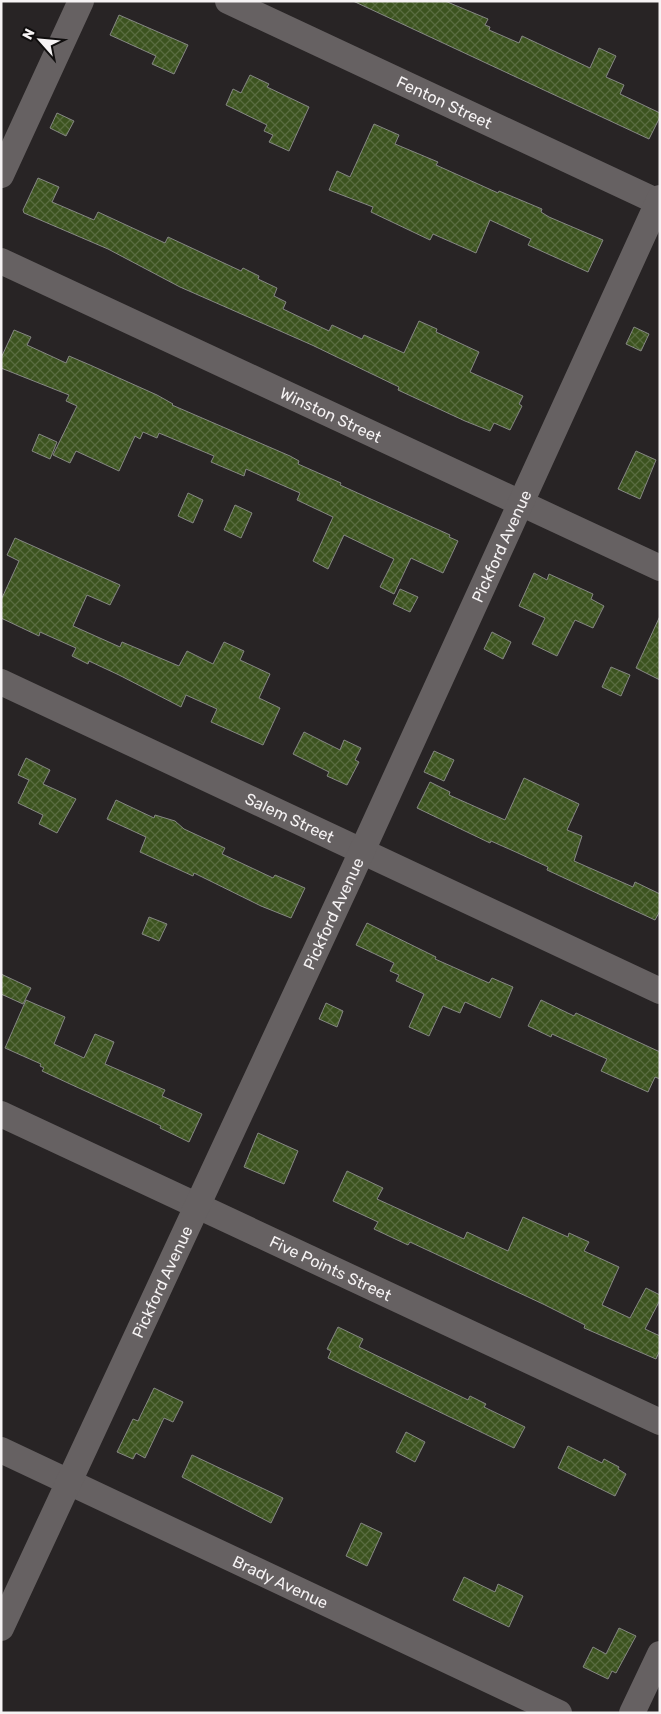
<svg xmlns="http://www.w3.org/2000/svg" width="661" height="1714" viewBox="0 0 661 1714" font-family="Rubik,sans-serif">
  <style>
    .building { fill: url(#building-cross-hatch); stroke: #858783 }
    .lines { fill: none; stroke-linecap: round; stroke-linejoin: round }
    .minor { stroke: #666162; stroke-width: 26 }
    .labels { text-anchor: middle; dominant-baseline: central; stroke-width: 4; stroke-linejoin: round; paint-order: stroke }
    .street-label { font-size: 16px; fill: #f6f3f4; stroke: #100e0e }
  </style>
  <defs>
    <pattern id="building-cross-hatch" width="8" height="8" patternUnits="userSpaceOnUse" patternTransform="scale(1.25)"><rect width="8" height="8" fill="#3c531f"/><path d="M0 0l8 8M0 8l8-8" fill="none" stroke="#596c40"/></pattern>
  </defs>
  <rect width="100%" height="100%" fill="#282425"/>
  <g class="building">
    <polygon points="353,1 445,1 488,19 485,25 490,27 489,30 519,43 522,36 590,68 599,48 616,56 606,77 624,85 620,94 660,113 660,117 649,139"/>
    <polygon points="119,15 188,45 174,74 152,64 156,56 110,35"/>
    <polygon points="250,75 269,84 267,87 309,107 289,151 269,142 273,135 264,131 267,125 226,105 233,89 241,93"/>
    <polygon points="57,113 74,121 66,136 50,128"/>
    <polygon points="374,124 399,135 395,144 438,162 436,165 498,193 499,191 542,209 541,212 549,217 603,240 588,272 528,245 531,239 490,220 476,253 433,234 430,240 371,212 373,207 329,190 337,171 350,177"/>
    <polygon points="38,178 59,187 52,202 94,220 98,212 165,243 168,237 241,271 243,268 259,276 258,279 277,288 274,296 286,302 283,309 329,331 332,325 362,339 364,335 404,353 419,321 437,329 436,332 479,352 470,372 523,396 519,404 522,406 510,430 494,423 490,431 465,421 398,390 399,387 312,345 180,287 108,249 24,213 23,210"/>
    <polygon points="634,327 649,334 641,351 626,344"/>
    <polygon points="14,330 31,337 27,345 66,363 69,356 90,365 157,395 173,404 172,405 290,456 299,461 298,464 341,483 340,485 450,535 449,537 458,541 443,573 411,558 394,594 380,587 394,559 344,535 328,569 313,561 333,517 297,500 300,493 246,469 244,476 211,462 214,456 159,433 157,438 143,432 140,439 135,436 119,471 76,451 70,463 53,455 77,406 66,401 69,395 1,368 1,358"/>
    <polygon points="39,434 57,442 50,459 32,451"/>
    <polygon points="636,451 656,460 640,499 618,489"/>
    <polygon points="188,493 203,500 193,523 178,516"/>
    <polygon points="235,505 252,513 241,538 224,530"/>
    <polygon points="15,538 120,585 110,605 87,595 73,626 120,647 122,642 179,666 187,651 213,664 224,642 244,651 240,660 270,674 259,698 280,708 263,745 211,722 217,709 186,695 181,707 119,675 89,661 88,664 72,656 76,648 40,632 39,636 1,618 1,600 19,561 7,555"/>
    <polygon points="534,573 547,580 549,574 593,594 591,599 604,606 593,628 575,620 557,656 532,644 545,618 519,606"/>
    <polygon points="400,589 418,597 410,612 393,604"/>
    <polygon points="660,616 660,680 636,668"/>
    <polygon points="492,632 511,642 503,659 484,649"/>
    <polygon points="611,667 630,675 621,696 602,687"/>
    <polygon points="304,732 340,750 344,740 361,748 355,760 359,762 347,785 327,776 329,772 293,754"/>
    <polygon points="434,751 454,760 444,781 424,772"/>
    <polygon points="26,758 50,770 43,784 76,799 57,833 39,824 43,815 18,803 29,780 18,775"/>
    <polygon points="524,778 579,804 567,830 582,836 574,861 633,887 635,882 660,894 660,911 655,920 547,870 548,867 518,853 491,841 490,843 417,808 430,782 450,792 449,795 505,820"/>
    <polygon points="116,800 154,818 155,815 175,821 184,829 225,848 222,854 273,878 275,875 305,888 291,918 261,906 194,873 193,876 140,852 146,837 107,819"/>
    <polygon points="149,917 167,924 159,941 142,934"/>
    <polygon points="367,923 436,957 435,959 489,983 492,978 513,987 500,1018 465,1002 460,1013 443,1006 429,1036 409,1027 424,994 396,981 399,975 390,971 394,963 356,945"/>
    <polygon points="1,974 31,988 23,1004 1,994"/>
    <polygon points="26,1000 65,1017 54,1044 84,1058 95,1034 114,1042 105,1064 165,1090 162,1096 202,1114 189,1142 160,1128 161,1126 42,1071 44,1068 40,1066 41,1064 5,1048"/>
    <polygon points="541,1000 574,1016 576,1013 660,1052 660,1079 655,1077 648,1092 601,1071 607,1059 552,1034 551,1037 528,1026"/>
    <polygon points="326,1003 343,1011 337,1027 319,1019"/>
    <polygon points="258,1133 298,1151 284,1184 244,1167"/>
    <polygon points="347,1171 383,1188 377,1199 464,1239 467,1232 508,1251 523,1217 568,1237 569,1233 589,1242 584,1251 619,1267 602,1305 630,1318 646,1288 660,1295 660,1300 645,1329 660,1336 660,1350 656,1359 584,1328 585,1325 543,1304 410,1242 408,1245 374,1229 378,1222 333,1201"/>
    <polygon points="338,1327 363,1339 359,1347 468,1400 470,1396 486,1404 484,1407 525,1427 514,1448 328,1358 331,1351 327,1349"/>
    <polygon points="154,1388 183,1402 173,1422 164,1418 145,1458 136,1453 133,1459 117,1452 133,1419 138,1421"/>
    <polygon points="406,1432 425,1442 415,1462 396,1452"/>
    <polygon points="568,1446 602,1463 604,1459 619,1467 618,1469 626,1474 615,1496 558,1468"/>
    <polygon points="192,1455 283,1498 271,1523 182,1477"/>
    <polygon points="361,1523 382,1533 367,1566 346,1556"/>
    <polygon points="464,1577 495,1592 498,1584 523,1596 509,1627 453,1600"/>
    <polygon points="619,1628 636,1636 616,1673 612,1671 608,1679 583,1667 593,1647 606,1654"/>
  </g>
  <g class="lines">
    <g class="minor">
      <path id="s1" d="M228 1 660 203"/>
      <polyline points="1,175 81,1"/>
      <path id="s2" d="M1 261 660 568"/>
      <path id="s3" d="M1 682 660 991"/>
      <path id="s4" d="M1 1114 660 1422"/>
      <path id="s5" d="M1 1450 559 1713"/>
      <path id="s6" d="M1 1628 352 873 660 198"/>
      <polyline points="632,1713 660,1654"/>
    </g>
  </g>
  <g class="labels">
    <g class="street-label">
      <text stroke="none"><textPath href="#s1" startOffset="239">Fenton Street</textPath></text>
      <text stroke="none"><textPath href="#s2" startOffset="364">Winston Street</textPath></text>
      <text stroke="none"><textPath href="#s6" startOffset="1192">Pickford Avenue</textPath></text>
      <text stroke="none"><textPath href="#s3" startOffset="319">Salem Street</textPath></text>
      <text stroke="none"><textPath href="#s6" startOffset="788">Pickford Avenue</textPath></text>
      <text stroke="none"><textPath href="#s4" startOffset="364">Five Points Street</textPath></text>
      <text stroke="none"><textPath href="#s6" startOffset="382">Pickford Avenue</textPath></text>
      <text stroke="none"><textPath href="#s5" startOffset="309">Brady Avenue</textPath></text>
    </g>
  </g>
  <rect width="661" height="1714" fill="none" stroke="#f6f3f4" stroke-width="5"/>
  <g transform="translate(40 40) rotate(297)" stroke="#100e0e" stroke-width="4" paint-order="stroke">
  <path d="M0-4L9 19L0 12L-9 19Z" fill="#f6f3f4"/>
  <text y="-8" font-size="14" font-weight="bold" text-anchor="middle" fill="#f6f3f4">N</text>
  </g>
</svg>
